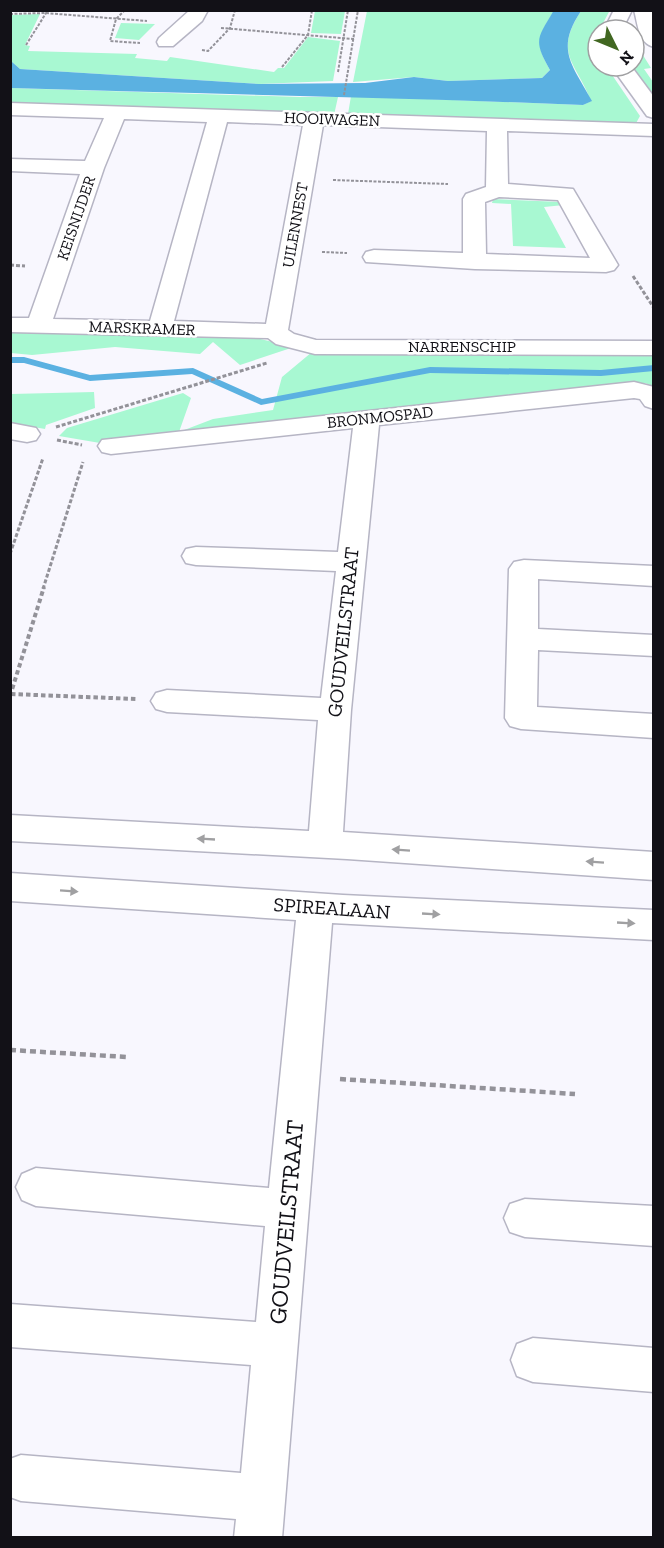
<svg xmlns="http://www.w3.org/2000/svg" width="664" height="1548" viewBox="0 0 664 1548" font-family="'Zilla Slab',serif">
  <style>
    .green { fill: #a8f8d2 }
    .water { fill: #5bb1e1 }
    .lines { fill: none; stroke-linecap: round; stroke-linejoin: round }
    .stream { fill: #5bb1e1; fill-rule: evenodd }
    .minor-casing { stroke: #b6b5c4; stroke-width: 3 }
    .path-far3 { stroke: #939299; stroke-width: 2; stroke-dasharray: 3 1.5; stroke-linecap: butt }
    .path-far2 { stroke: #939299; stroke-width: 3; stroke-dasharray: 4 2; stroke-linecap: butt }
    .path-far1 { stroke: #939299; stroke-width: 4; stroke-dasharray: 4.5 3; stroke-linecap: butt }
    .path { stroke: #939299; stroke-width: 4.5; stroke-dasharray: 6 4; stroke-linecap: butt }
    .minor { fill: #fff; fill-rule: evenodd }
    .oneway { fill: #a0a0a2 }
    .labels { text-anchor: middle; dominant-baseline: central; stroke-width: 5; stroke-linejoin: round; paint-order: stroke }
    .far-street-label { font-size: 16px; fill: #121117; stroke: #fff }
    .street-label { font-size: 20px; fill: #121117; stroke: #fff }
    .near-street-label { font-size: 24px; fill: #121117; stroke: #fff }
  </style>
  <rect width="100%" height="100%" fill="#f8f7fe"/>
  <g class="green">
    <path d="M610 10 593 42 598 55V66H606L640 116 635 125 348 114 351 96 583 105 591 101C576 62 553 54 581 11Z"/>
    <polygon points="315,11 345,11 341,34 311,33"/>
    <path d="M367 11H554C538 37 534 42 550 70L542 78 448 81 414 77 353 82Z"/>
    <polygon points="40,14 25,45 30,46 28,51 137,54 135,58 167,61 170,57 274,72 278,68 284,68 308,37 340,41 333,81 259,84 20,69 11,61 11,15"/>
    <polygon points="121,23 155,24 139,40 115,38"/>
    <polygon points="641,52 651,68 644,69 653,82 653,101 628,66 634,66 634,53"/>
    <polygon points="11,88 300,97 338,97 334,115 11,106"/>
    <polygon points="493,199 561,202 564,205 544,207 566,248 513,246 511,204 492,203"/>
    <polygon points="11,333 244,335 294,347 240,365 213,342 200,354 115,347 32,355 11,353"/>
    <polygon points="312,352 653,352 653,386 645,383 178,432 100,443 59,436 67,428 183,393 191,398 179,432 213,419 273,410 282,377"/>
    <polygon points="94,392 95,408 46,425 45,429 11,423 11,394"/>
  </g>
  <path class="water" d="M554 10 581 11C555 50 572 64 592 101L583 105C392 97 201 94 11 88V61L20 69 259 84 365 83 414 77 448 81 542 78 550 70C533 40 537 39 554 10Z"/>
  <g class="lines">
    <polygon class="stream" points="10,357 24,357 90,375 193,368 262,399 430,367 601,370 654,365 654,371 601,376 430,373 261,405 192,374 90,381 24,363 10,363"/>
    <g class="minor-casing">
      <g id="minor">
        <polygon points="190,10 208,10 202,21 173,46 159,46 157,42 159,38"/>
        <polygon points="614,10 632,10 622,30 604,30"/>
        <path d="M634 10H652L654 47C638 43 638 24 634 10Z"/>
        <polygon points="611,66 631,66 654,97 654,118 647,116"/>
        <path d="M10 103 654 124V136L507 131 508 184 573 189 618 265 614 270 606 272 475 269 366 262 363 257 366 252 374 250 463 253V199L466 194 486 187 487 131 323 125 288 330 294 334 316 340 654 341V355L315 354 276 344 268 338 10 332V318H29L80 174 10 171V159L85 161 104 118 10 115ZM124 119 207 122 150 321 53 319 104 168ZM227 122 303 125 266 324 174 321ZM499 197 558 200 590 258 486 254 485 202Z"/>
        <polygon points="634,382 654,387 654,409 645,406 640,399 634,398 379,425 351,710 343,832 654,852 654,880 347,859 10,841 10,815 309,831 318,720 167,712 156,709 151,701 156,693 167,690 321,698 336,571 196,565 186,563 182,556 186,549 196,547 338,552 353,428 111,454 102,452 98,446 102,440"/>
        <polygon points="10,423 36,428 40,434 36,440 27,442 10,439"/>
        <polygon points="524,560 654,566 654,586 538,579 538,629 654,635 654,656 538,650 537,707 654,714 654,738 521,729 510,726 505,718 509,569 514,562"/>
        <polygon points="10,873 343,895 654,910 654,940 332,923 282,1538 234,1538 236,1519 21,1501 10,1497 10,1459 21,1455 241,1473 251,1365 10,1347 10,1304 256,1322 265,1226 36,1206 22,1200 16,1187 22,1174 36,1168 269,1188 296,920 10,901"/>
        <polygon points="525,1199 654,1206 654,1246 525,1237 510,1232 504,1218 510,1204"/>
        <polygon points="533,1338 654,1348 654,1392 533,1382 517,1376 511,1360 517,1344"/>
      </g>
    </g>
    <g class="path-far3">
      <polyline points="125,10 116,19 110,41 140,43"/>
      <polyline points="10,14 45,13 147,21"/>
      <polyline points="221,28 354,39"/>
      <polyline points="26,45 48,10"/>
      <polyline points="202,50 208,51 230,28 235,10"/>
      <polyline points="282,67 308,35 312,10"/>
      <polyline points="338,72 348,10"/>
      <polyline points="344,95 358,10"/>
      <polyline points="333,180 448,184"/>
      <polyline points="322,252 347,253"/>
    </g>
    <g class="path-far2">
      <polyline points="10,265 25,266"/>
      <polyline points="633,276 654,308"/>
      <polyline points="56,427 267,363"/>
      <polyline points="57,440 82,445"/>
      <polyline points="10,554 43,458"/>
      <polyline points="43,589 83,462"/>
    </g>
    <g class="path-far1">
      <polyline points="11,694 136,699"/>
      <polyline points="10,696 44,587"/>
    </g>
    <g class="path">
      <polyline points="10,1050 127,1057"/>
      <polyline points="340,1079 575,1094"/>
    </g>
    <use href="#minor" class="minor"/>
  </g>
  <defs><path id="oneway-solid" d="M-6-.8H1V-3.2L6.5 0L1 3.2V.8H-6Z" transform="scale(1.5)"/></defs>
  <g class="oneway">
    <use href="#oneway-solid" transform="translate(206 839) rotate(-177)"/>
    <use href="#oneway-solid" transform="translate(401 850) rotate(-176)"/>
    <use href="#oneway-solid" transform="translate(595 862) rotate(-176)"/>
    <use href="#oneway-solid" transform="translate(69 891) rotate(4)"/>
    <use href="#oneway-solid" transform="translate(431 914) rotate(3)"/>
    <use href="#oneway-solid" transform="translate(626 923) rotate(3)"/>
  </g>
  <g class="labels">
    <g class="far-street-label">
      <text transform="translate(332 119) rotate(2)">HOOIWAGEN</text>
      <text transform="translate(76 218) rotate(-71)">KEISNIJDER</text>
      <text transform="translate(295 225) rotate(-80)">UILENNEST</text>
      <text transform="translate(142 328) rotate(2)">MARSKRAMER</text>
      <text x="462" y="346">NARRENSCHIP</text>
      <text transform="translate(380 417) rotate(-6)">BRONMOSPAD</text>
    </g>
    <g class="street-label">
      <text transform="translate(343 632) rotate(-84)">GOUDVEILSTRAAT</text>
      <text transform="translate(332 908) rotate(4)">SPIREALAAN</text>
    </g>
    <g class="near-street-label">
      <text transform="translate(286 1222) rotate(-85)">GOUDVEILSTRAAT</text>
    </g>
  </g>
  <rect width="664" height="1548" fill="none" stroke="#121117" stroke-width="24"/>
  <g transform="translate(616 48) rotate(133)"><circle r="28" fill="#ffffff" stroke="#a0a0a2" stroke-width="1.5"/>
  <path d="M0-4.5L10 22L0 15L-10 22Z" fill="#416721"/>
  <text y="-9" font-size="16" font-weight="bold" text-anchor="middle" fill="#121117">N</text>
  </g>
</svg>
